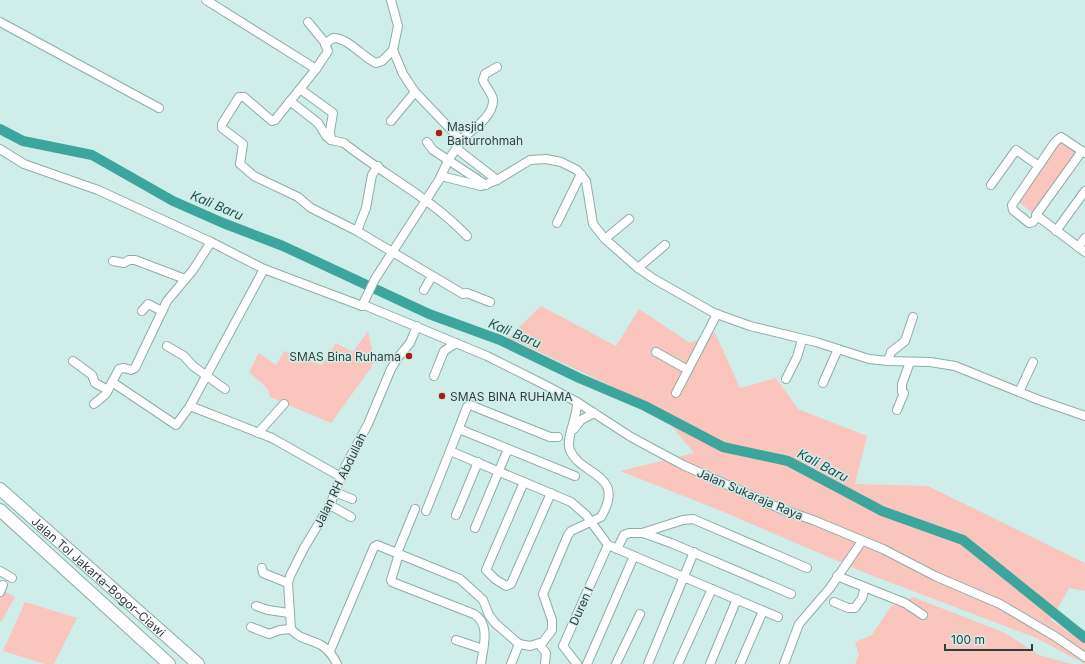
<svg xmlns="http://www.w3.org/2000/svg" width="1085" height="664" viewBox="0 0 1085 664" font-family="Inter,sans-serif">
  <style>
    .green { fill: #f9c5bd }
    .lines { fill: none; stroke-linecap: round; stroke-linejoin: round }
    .river { stroke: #3ca69d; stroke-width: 10 }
    .minor-casing { stroke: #8eaca8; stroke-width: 10 }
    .highway-casing { stroke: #8eaca8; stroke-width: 14 }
    .minor { stroke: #fff; stroke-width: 8 }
    .highway { stroke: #fff; stroke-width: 12 }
    .poi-dot { fill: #ad1c19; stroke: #cfeeea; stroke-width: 1.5 }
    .labels { text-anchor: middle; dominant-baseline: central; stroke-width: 3; stroke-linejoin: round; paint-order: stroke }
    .poi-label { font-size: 12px; fill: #313e3c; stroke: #cfeeea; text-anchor: start }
    .street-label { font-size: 12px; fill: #313e3c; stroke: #cfeeea }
    .water-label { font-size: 13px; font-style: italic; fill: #25524e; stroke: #cfeeea }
  </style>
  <rect width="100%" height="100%" fill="#cfeeea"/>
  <g class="green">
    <polygon points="1060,143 1076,152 1033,213 1017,201"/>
    <polygon points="541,306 616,346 639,309 690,343 715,333 740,388 776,378 798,409 867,436 855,484 928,486 1085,563 1085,591 1069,588 1051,620 1085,642 1085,664 1034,637 868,574 719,510 620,471 694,453 656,407 520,343 507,339"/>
    <polygon points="368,331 374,359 371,368 331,423 270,397 268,389 249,372 259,353 276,365 284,351 322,365 336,343 353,352"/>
    <polygon points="0,589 15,597 1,622 0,621"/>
    <polygon points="913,597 1005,633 1039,655 1072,664 855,664 859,655 855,642 872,635 891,606"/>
    <polygon points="25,602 77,618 54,664 45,664 3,651"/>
  </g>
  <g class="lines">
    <polyline class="river" points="0,129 23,141 92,155 173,201 223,223 283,246 429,314 500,340 579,378 645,406 723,447 788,461 882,511 963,540 1085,638"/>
    <g class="minor-casing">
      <g id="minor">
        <polyline points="206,0 316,69 275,120 272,121 244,97 239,97 222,124 222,128 243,144 240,164 254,176 298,197 311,208 357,231 463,294 467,293 490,302"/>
        <polyline points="0,22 159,108"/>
        <polyline points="308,22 326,44"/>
        <path d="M316 69 328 51 325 44 333 38C349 38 362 57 376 63L382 61 393 50"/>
        <polyline points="300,89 333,113 330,131 331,140"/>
        <path d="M290 101 318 123 326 136 331 140 344 143C384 175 431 198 467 236"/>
        <polyline points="391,121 415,92"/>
        <path d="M460 140C471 131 494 116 493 100 492 92 485 87 483 80L485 74 497 67"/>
        <polyline points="427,142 433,150 486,185"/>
        <polyline points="0,149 24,164 98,190 211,242 264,269 362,306 364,305 487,356 543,384 577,402 631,437 683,465 781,509 813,520 883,549 935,576 1000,604 1056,637 1085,657"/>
        <polyline points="457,149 497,180"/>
        <polyline points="1082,151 1036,215 1085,252"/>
        <polyline points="441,176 481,186 497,180 530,160 546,159 561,162 577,170 586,181 593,224 605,239 638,268 654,279 714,313 750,326 816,342 869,359 888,361 930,362 955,366 1039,400 1085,416"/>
        <polyline points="991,185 1016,150 1039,166"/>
        <polyline points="1037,217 1033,222 1029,223 1013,210 1012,205 1055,142 1061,137 1085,153"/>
        <polyline points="557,223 581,174"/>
        <polyline points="357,231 366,208 372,175 378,166"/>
        <polyline points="1056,231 1085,191"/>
        <polyline points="605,239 629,219"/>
        <polyline points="1078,247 1085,238"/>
        <polyline points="113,261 124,263 129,260 135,260 185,279"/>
        <polyline points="638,268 665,245"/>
        <polyline points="424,290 432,276"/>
        <polyline points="362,306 375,279 439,180 449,159 460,143 457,136 415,92 403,74 393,50 398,26 391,0"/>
        <polyline points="142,311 148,304 162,311"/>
        <polyline points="167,346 184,356 193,366 225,389"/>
        <polyline points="656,352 688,370"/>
        <polyline points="73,361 92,375 95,383 108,390"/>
        <polyline points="888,361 891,352 905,341 913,317"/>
        <polyline points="434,376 444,351 456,343"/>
        <polyline points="786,379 797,357 802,340"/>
        <polyline points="112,382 176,425 190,406 264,269"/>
        <polyline points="823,383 838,349"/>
        <polyline points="1019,392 1033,362"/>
        <polyline points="676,393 717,314"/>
        <polyline points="94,404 106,394 119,369 124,368 131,370 135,368 167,301 193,270 211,242"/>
        <polyline points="190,406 272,438 341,477"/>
        <polyline points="897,410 904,393 902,392 902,384 910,362"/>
        <polyline points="459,429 575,476"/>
        <polyline points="574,429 581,420 594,413"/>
        <polyline points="258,433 284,404"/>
        <polyline points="558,437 550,437 470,405 467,407 450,451 571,502 586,515 608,545 778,617"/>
        <polyline points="524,482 486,570 495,579 506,586 511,584 551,493"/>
        <polyline points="335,492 352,499"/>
        <polyline points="330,505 351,517"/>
        <polyline points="426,511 450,451"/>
        <polyline points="456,515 478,462"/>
        <polyline points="475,528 508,449"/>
        <polyline points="643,533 671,543 791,594"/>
        <polyline points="617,549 624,535 629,533 642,533 683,520 693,519 807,568"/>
        <polyline points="397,553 415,509"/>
        <path d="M399 554 391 580 392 582 474 614C491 624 483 648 481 664"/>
        <polyline points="262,568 263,573 288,583"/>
        <polyline points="0,571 12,578"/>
        <polyline points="837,576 905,603 923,615"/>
        <polyline points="0,592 3,585"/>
        <polyline points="834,602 848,608 855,608 862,598 865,587"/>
        <polyline points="256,606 268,610 289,613"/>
        <polyline points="251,627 269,634 280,630 291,629"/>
        <polyline points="456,640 483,649"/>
        <polyline points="539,644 546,653 545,664"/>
        <path d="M330 651 374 547 377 545 460 579 483 600 489 615 495 623 519 644 530 646 543 642 552 630V620L543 594 568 535 571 531 601 517C627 473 580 476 570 450 565 438 578 417 577 402"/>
        <path d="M337 664C322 634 305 646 291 629L288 583 290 576 304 548 330 505 345 467 368 424 391 369 399 356 410 343 417 326"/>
        <polyline points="511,664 519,644"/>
        <polyline points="577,664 563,646 608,545"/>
        <polyline points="587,664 634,556"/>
        <polyline points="616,664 640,614"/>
        <polyline points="648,664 694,552"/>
        <polyline points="678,664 712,589"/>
        <polyline points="710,664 737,599"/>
        <polyline points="740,664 763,611"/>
        <polyline points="784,664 799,624 830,588 862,541"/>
      </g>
    </g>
    <g class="highway-casing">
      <g id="highway">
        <path id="s1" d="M0 489 198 664"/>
        <polyline points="0,510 169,664"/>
      </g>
    </g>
    <use href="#minor" class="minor"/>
    <use href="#highway" class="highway"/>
  </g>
  <g class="poi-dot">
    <circle cx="439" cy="133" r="4"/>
    <circle cx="409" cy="356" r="4"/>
    <circle cx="442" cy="396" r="4"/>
  </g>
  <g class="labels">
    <g class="poi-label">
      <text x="447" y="126">Masjid<tspan x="447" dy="14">Baiturrohmah</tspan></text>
      <text x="401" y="356" text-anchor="end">SMAS Bina Ruhama</text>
      <text x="450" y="396">SMAS BINA RUHAMA</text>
    </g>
    <g class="street-label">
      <text transform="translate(340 480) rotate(-64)">Jalan RH Abdullah</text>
      <text transform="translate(750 494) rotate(23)">Jalan Sukaraja Raya</text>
      <text stroke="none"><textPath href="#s1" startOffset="132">Jalan Tol Jakarta–Bogor–Ciawi</textPath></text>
      <text transform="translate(581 606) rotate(-66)">Duren I</text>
    </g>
    <g class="water-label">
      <text transform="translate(217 205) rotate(23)">Kali Baru</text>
      <text transform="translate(515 333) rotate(23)">Kali Baru</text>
      <text transform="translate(823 465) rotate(28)">Kali Baru</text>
    </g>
  </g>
  <path d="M945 644v6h87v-6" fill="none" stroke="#313e3c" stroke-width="2"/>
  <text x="951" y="644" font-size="12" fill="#313e3c" stroke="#cfeeea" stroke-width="3" paint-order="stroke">100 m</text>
</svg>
